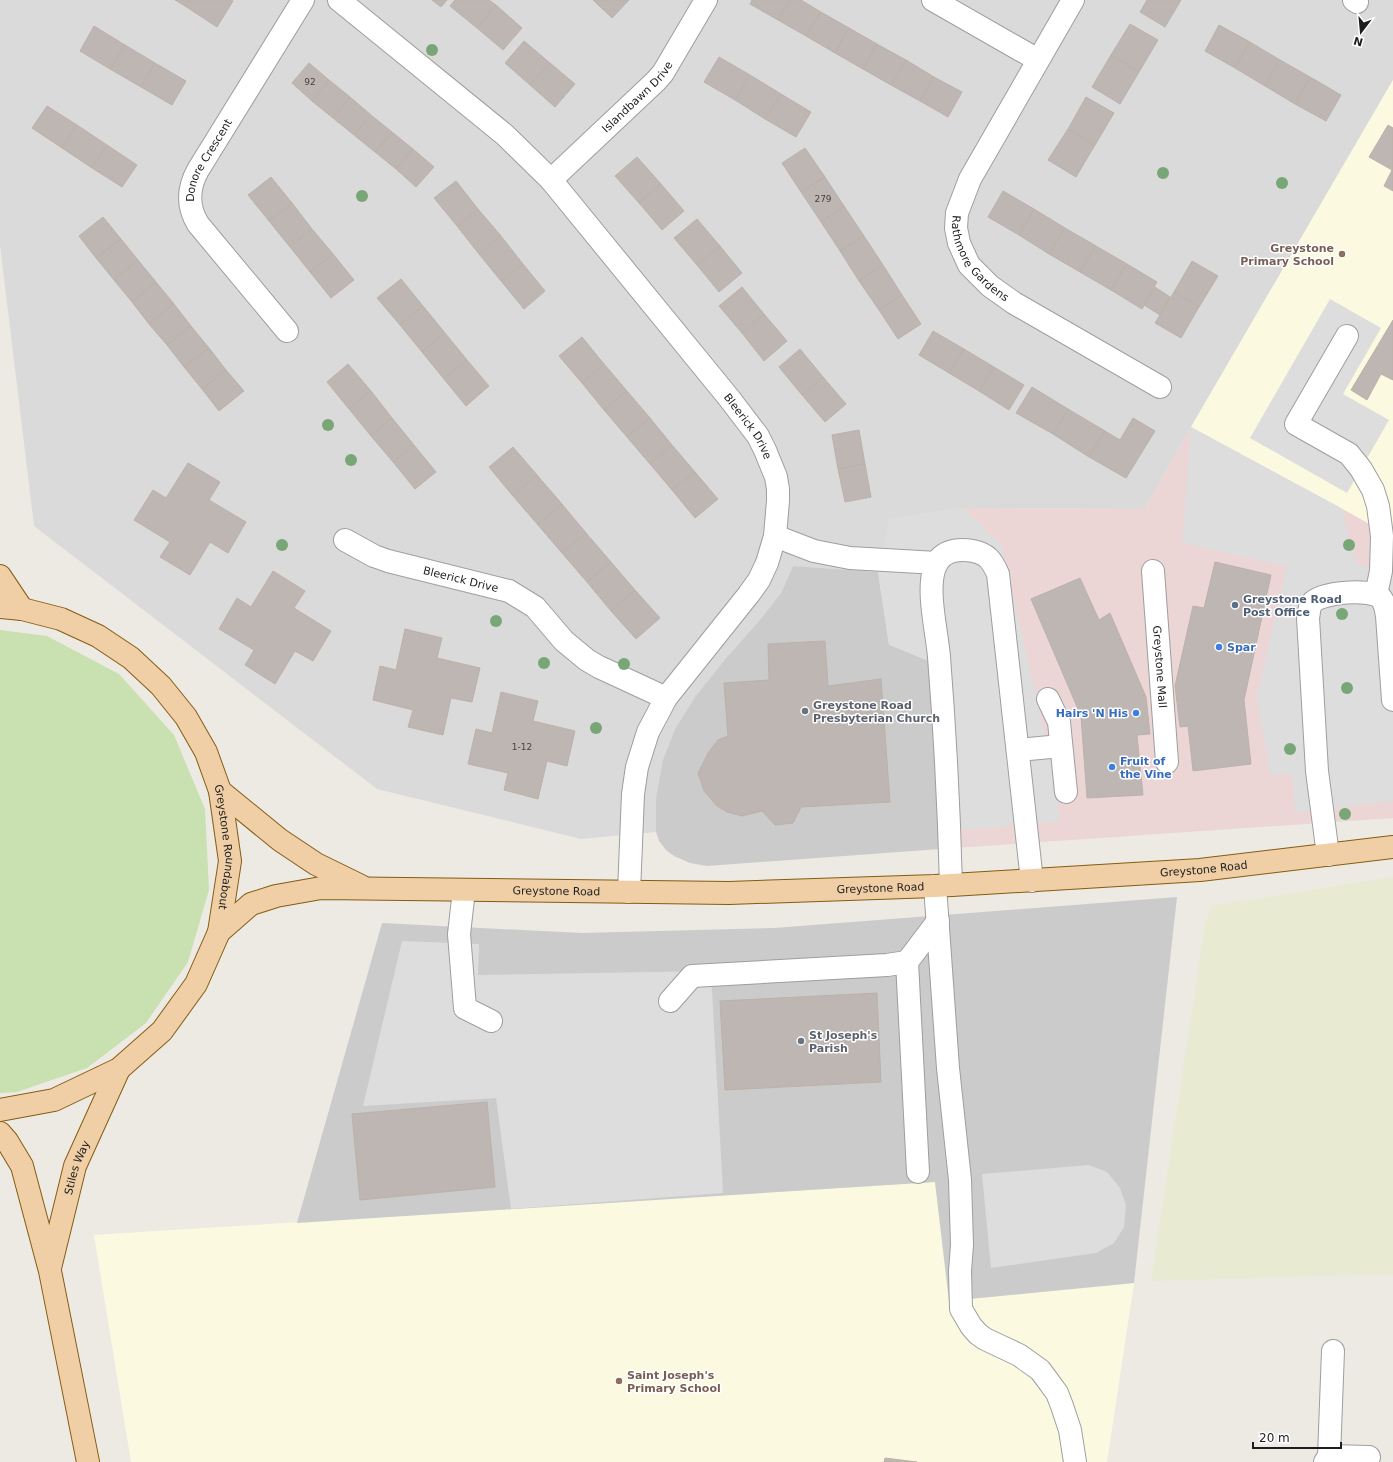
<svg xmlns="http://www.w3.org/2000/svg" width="1393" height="1462" viewBox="0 0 1393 1462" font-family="'DejaVu Sans',sans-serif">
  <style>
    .residential { fill: #dbdada }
    .commercial { fill: #ecd6d5 }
    .education { fill: #fbfae0 }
    .religious { fill: #cbcbcb }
    .farmland { fill: #e8ead2 }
    .grass { fill: #c9e1b0 }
    .parking { fill: #ddd }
    .building { fill: #bdb6b2; stroke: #bdb1a9 }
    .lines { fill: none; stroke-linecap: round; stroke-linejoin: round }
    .minor-casing { stroke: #9e9e9e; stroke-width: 24 }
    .major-casing { stroke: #845c12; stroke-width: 24 }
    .minor { stroke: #fff; stroke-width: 22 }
    .major { stroke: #f0cfa6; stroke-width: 22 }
    .tree { fill: #78a677 }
    .education-dot { fill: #8d6e63; stroke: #fff; stroke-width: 1.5 }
    .service-dot { fill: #5c6f8a; stroke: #fff; stroke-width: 1.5 }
    .shop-dot { fill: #3f7fe0; stroke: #fff; stroke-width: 1.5 }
    .worship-dot { fill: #6b7280; stroke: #fff; stroke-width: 1.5 }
    .labels { text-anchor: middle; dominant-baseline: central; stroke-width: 3; stroke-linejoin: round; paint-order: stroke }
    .number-label { font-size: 9px; fill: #454342 }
    .street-label { font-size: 11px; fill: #1d1d1d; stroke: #fff }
    .education-label { font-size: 11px; font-weight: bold; fill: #785e54; stroke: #fff; text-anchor: end }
    .service-label { font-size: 11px; font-weight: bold; fill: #4e5e75; stroke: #fff; text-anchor: start }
    .shop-label { font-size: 11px; font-weight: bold; fill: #366cbe; stroke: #fff; text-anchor: start }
    .worship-label { font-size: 11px; font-weight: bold; fill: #5b616d; stroke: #fff; text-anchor: start }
  </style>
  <rect width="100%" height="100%" fill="#edeae4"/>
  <polygon class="residential" points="0,0 1393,0 1393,80 1191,427 1145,509 964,508 890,519 878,572 793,566 781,593 759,621 727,657 697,696 676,727 656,799 656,832 581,839 377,789 34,526 0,245"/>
  <polygon class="commercial" points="1191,427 1341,508 1393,537 1393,818 940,849 878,572 890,519 964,508 1145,509"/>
  <g class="education">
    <polygon points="1393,80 1393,537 1341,508 1191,427"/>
    <polygon points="935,1182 949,1301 1134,1283 1107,1462 131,1462 94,1235"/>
  </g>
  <g class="religious">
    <polygon points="793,566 878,572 889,644 931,662 940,849 707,866 690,863 674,856 666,850 659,841 656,832 656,799 663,760 676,727 696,696 727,657 759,621 781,593"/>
    <polygon points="1177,897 1134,1283 949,1301 935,1182 297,1223 382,923 582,933 774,928"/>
  </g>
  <polygon class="farmland" points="1393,877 1393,1274 1151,1281 1205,925 1211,906"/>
  <polygon class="grass" points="0,630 47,636 119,674 174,735 205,809 209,890 188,962 146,1023 87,1068 17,1092 0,1093"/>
  <g class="parking">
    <polygon points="1330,299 1381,328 1343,394 1389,420 1347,493 1250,438"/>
    <polygon points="1191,427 1341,508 1356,564 1393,574 1393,801 1295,812 1292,774 1270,774 1257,697 1287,566 1182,543"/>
    <polygon points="964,508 1002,546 1055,780 1060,821 940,832 931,662 889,645 878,572 890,519"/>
    <polygon points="402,941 479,944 478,975 711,971 723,1193 511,1209 496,1098 363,1106"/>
    <polygon points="1089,1165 1107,1172 1120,1188 1126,1205 1124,1227 1114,1243 1096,1253 991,1268 982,1174"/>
  </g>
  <g class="building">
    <polygon points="175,0 189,0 185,6"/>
    <polygon points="189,0 231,0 233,1 217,27 185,6"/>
    <polygon points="432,0 447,0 441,7"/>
    <polygon points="455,0 489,0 496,5 477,28 450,6"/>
    <polygon points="593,0 629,0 612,18"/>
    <polygon points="752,0 790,0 778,20 750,4"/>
    <polygon points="790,0 801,0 821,12 806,36 778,20"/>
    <polygon points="1147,0 1181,0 1165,27 1140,12"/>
    <polygon points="496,5 522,28 503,50 477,28"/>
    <polygon points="821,12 849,28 835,53 806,36"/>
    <polygon points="1130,24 1158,40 1139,72 1111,55"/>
    <polygon points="1219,25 1250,42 1235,68 1205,51"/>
    <polygon points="94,26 125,45 110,69 80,51"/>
    <polygon points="849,28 877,44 863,69 835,53"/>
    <polygon points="524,41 550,63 530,85 505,63"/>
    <polygon points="1250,42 1280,60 1265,86 1235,68"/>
    <polygon points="877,44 906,60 891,85 863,69"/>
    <polygon points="125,45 155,63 141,87 110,69"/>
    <polygon points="1111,55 1139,72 1120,104 1092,87"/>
    <polygon points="719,57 750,75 735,100 704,82"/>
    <polygon points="906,60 934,77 920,101 891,85"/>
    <polygon points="1280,60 1310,77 1295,104 1265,86"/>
    <polygon points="155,63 186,81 172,105 141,87"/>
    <polygon points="309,63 329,80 312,101 292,83"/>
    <polygon points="550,63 575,84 555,107 530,85"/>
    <polygon points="750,75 781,94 765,119 735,100"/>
    <polygon points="934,77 962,92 948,117 920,101"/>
    <polygon points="1310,77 1341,95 1326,121 1295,104"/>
    <polygon points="329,80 350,97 333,118 312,101"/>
    <polygon points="781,94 811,112 796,137 765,119"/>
    <polygon points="350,97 371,115 354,135 333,118"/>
    <polygon points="1086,97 1114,113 1095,145 1068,129"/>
    <polygon points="47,106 77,125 62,148 32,128"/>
    <polygon points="371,115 392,132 375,152 354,135"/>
    <polygon points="77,125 107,145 92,168 62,148"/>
    <polygon points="1388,125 1393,128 1393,191 1384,186 1392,170 1369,157"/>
    <polygon points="1068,129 1095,145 1076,177 1048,160"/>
    <polygon points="392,132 413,149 396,169 375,152"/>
    <polygon points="107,145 137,165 122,187 92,168"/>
    <polygon points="805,148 825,177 801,192 782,163"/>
    <polygon points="413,149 434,167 416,187 396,169"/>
    <polygon points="637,157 661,184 639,203 615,176"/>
    <polygon points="271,177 292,203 269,221 248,195"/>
    <polygon points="825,177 844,206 821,222 801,192"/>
    <polygon points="456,181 478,209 457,226 434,198"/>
    <polygon points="661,184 684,211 662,230 639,203"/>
    <polygon points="1003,191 1034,209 1019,235 988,217"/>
    <polygon points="292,203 312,229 290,247 269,221"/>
    <polygon points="844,206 864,236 840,251 821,222"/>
    <polygon points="478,209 501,236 479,254 457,226"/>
    <polygon points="1034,209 1065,228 1049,254 1019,235"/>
    <polygon points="103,217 121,239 96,258 79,236"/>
    <polygon points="697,219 720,246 697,265 674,238"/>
    <polygon points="1065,228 1096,246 1080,272 1049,254"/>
    <polygon points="312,229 333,254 310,272 290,247"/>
    <polygon points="501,236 523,264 501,281 479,254"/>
    <polygon points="864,236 883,265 859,281 840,251"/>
    <polygon points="121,239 138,260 114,280 96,258"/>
    <polygon points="720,246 742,273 719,292 697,265"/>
    <polygon points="1096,246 1127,264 1111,290 1080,272"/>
    <polygon points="333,254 354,280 331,298 310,272"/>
    <polygon points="138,260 156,282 132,302 114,280"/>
    <polygon points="1192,261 1218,276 1199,307 1174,292"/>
    <polygon points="523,264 545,291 524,309 501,281"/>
    <polygon points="1127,264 1157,282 1142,309 1111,290"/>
    <polygon points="883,265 902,295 879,310 859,281"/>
    <polygon points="401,279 423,306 400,325 377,298"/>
    <polygon points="156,282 174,304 149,324 132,302"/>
    <polygon points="742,287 764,314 742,333 719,306"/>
    <polygon points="1155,287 1170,297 1160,315 1144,305"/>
    <polygon points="1174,292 1199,307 1181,338 1155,323"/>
    <polygon points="902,295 921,324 898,339 879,310"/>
    <polygon points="174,304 191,326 167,345 149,324"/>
    <polygon points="423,306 445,333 422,352 400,325"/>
    <polygon points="764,314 787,341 764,361 742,333"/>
    <polygon points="1393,320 1393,380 1381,374 1367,400 1351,390"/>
    <polygon points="191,326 209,348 184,367 167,345"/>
    <polygon points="933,331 964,349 949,373 919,355"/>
    <polygon points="445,333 467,360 444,379 422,352"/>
    <polygon points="582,337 604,364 582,383 559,356"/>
    <polygon points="209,348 226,370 202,389 184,367"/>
    <polygon points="800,349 823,377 802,395 779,367"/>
    <polygon points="964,349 994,367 979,391 949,373"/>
    <polygon points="467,360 489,386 466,406 444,379"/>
    <polygon points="348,364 371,391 349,409 327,382"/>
    <polygon points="604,364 627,391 604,410 582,383"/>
    <polygon points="994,367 1024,385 1009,410 979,391"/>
    <polygon points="226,370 244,391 219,411 202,389"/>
    <polygon points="823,377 846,404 825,422 802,395"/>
    <polygon points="1032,387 1068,409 1053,434 1016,413"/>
    <polygon points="371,391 392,418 371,436 349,409"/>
    <polygon points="627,391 650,418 627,437 604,410"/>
    <polygon points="1068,409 1105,431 1089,457 1053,434"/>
    <polygon points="392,418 414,445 393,462 371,436"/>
    <polygon points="650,418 672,445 650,464 627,437"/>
    <polygon points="1133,418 1155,431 1126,478 1089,457 1105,431 1120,440"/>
    <polygon points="859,430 865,464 838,469 832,435"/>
    <polygon points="414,445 436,472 415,489 393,462"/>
    <polygon points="672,445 695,472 672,490 650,464"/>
    <polygon points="513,447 537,475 513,496 489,467"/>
    <polygon points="188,463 220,482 209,500 246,522 228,553 210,542 190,575 160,557 170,542 134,520 153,490 166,498"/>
    <polygon points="865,464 871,497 845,502 838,469"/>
    <polygon points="695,472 718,499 695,518 672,490"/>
    <polygon points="537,475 562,504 538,525 513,496"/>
    <polygon points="562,504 586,533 562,553 538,525"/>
    <polygon points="586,533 611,562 587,582 562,553"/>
    <polygon points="611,562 635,590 611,611 587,582"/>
    <polygon points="1215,562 1271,575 1244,700 1251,764 1193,771 1188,726 1180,727 1175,686 1193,606 1204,608"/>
    <polygon points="273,571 305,591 294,608 331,631 313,661 295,651 275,684 245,665 254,650 219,629 237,598 251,607"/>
    <polygon points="1080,578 1099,620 1110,613 1146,697 1150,734 1137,735 1143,795 1087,798 1081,716 1031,599"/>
    <polygon points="635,590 660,618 636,639 611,611"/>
    <polygon points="405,629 442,638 437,658 480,668 472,702 451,698 443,735 408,727 413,710 373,700 380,666 396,670"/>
    <polygon points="825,641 828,686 881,679 890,802 801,807 793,823 775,825 762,811 742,816 727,812 717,806 704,791 698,773 708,753 718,740 728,736 724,683 769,680 768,644"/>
    <polygon points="501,692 538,701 533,721 575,731 567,766 547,761 538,799 504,790 508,773 468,764 476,729 492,733"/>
    <polygon points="877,993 881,1082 725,1090 720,1001"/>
    <polygon points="487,1102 495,1187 360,1200 352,1114"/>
    <polygon points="885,1458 917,1462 884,1462"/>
  </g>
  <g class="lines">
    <g class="minor-casing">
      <g id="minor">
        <path id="s1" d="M339 0 505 135 551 180 729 398 758 436 765 450 776 477 778 489V501L775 536 767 563 759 580 749 594 666 698 648 732 637 767 633 794 629 892"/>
        <polyline points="933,0 1038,60"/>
        <path id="s2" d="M1073 0 970 179 957 213 956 228 959 243 969 265 990 286 1014 303 1160 387"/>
        <polyline points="1354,0 1357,2"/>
        <path id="s3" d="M551 180 656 81 663 73 706 0"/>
        <path id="s4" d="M287 331 198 224C187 206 188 188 198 170L303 0"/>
        <polyline points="1347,336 1296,424 1349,454 1361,469 1373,490 1378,506 1382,536 1381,571 1376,595"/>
        <polyline points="775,536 814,551 850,558 937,563"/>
        <path id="s5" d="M345 540 374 556 388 561 509 591 535 607 564 641 587 660 599 667 666 698"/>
        <path id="s6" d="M1153 571 1167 762"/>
        <polyline points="1048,699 1059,722 1066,792"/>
        <polyline points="1018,750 1061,746"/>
        <path d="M1328 855 1317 771 1308 618C1309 613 1309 607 1312 603 1321 592 1371 588 1381 598 1385 603 1386 610 1387 616L1393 700"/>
        <path d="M951 885C949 809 945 733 939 657 937 632 927 593 934 570 939 551 956 548 973 551 988 554 992 561 998 574L1032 881"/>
        <polyline points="935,886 948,1068 960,1180 962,1245 960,1271 961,1309 971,1326 978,1334 985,1339 1019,1355 1040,1370 1046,1378 1057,1393 1062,1406 1070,1430 1075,1462"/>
        <polyline points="464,890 459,934 465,1008 491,1021"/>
        <polyline points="670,1001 692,976 887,965 907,962"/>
        <polyline points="918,1172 907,962 938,921"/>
        <polyline points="1329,1456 1369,1457"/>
        <polyline points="1325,1462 1329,1456 1333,1351"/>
      </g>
    </g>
    <g class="major-casing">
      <g id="major">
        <polyline points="0,576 22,609"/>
        <path id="s7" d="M0 607 22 609 61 619 98 636 131 658 161 686 186 717 206 752 220 791 230 861 219 932 196 984 162 1031 119 1069 54 1100 0 1110"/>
        <polyline points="220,791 280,840 316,864 361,886"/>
        <path id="s8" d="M219 932 251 904 276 896 321 888 729 893 935 886 1200 870 1393 847"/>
        <polyline points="0,1133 7,1141 22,1166 50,1271 88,1462"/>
        <path id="s9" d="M50 1268 75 1166 119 1069"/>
      </g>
    </g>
    <use href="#minor" class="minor"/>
    <use href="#major" class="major"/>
  </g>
  <g class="tree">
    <circle cx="432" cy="50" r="6"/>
    <circle cx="1163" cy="173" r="6"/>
    <circle cx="1282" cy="183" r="6"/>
    <circle cx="362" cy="196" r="6"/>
    <circle cx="328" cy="425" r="6"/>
    <circle cx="351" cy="460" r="6"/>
    <circle cx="282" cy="545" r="6"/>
    <circle cx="1349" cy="545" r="6"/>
    <circle cx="1342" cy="614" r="6"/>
    <circle cx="496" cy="621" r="6"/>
    <circle cx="544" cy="663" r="6"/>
    <circle cx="624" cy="664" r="6"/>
    <circle cx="1347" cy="688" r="6"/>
    <circle cx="596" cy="728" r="6"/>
    <circle cx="1290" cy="749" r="6"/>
    <circle cx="1345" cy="814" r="6"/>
  </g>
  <g class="education-dot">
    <circle cx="1342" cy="254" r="4"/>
    <circle cx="619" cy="1381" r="4"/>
  </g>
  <circle class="service-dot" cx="1235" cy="605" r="4"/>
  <g class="shop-dot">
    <circle cx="1219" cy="647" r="4"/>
    <circle cx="1136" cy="713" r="4"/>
    <circle cx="1112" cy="767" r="4"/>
  </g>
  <g class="worship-dot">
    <circle cx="805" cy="711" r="4"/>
    <circle cx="801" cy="1041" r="4"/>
  </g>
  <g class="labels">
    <g class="number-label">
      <text x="310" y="82">92</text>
      <text x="823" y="199">279</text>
      <text x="522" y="747">1-12</text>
    </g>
    <g class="street-label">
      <text stroke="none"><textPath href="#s3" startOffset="120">Islandbawn Drive</textPath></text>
      <text stroke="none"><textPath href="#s4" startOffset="209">Donore Crescent</textPath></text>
      <text stroke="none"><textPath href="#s2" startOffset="297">Rathmore Gardens</textPath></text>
      <text stroke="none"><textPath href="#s1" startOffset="594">Bleerick Drive</textPath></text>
      <text stroke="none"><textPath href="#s5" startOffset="123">Bleerick Drive</textPath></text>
      <text stroke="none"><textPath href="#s6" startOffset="96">Greystone Mall</textPath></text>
      <text stroke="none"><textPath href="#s7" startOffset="362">Greystone Roundabout</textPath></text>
      <text stroke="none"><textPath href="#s8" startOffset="998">Greystone Road</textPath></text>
      <text stroke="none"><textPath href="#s8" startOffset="674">Greystone Road</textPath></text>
      <text stroke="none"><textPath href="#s8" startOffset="350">Greystone Road</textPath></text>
      <text stroke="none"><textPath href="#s9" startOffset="104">Stiles Way</textPath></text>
    </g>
    <g class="education-label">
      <text x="1334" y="248">Greystone<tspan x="1334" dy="13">Primary School</tspan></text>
      <text x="627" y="1375" text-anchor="start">Saint Joseph's<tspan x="627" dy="13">Primary School</tspan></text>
    </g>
    <g class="service-label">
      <text x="1243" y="599">Greystone Road<tspan x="1243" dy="13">Post Office</tspan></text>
    </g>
    <g class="shop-label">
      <text x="1227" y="647">Spar</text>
      <text x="1128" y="713" text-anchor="end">Hairs 'N His</text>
      <text x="1120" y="761">Fruit of<tspan x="1120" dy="13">the Vine</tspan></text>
    </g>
    <g class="worship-label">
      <text x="813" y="705">Greystone Road<tspan x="813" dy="13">Presbyterian Church</tspan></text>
      <text x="809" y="1035">St Joseph's<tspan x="809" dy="13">Parish</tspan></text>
    </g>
  </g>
  <g transform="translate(1361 32) rotate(196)" stroke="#ffffff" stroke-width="3" paint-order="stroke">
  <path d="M0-3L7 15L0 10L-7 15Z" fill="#1d1d1d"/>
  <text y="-6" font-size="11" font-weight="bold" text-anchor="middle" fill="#1d1d1d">N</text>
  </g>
  <path d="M1253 1442v6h88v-6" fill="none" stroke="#1d1d1d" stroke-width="2"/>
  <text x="1259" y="1442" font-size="12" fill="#1d1d1d" stroke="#ffffff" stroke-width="3" paint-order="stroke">20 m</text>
</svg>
